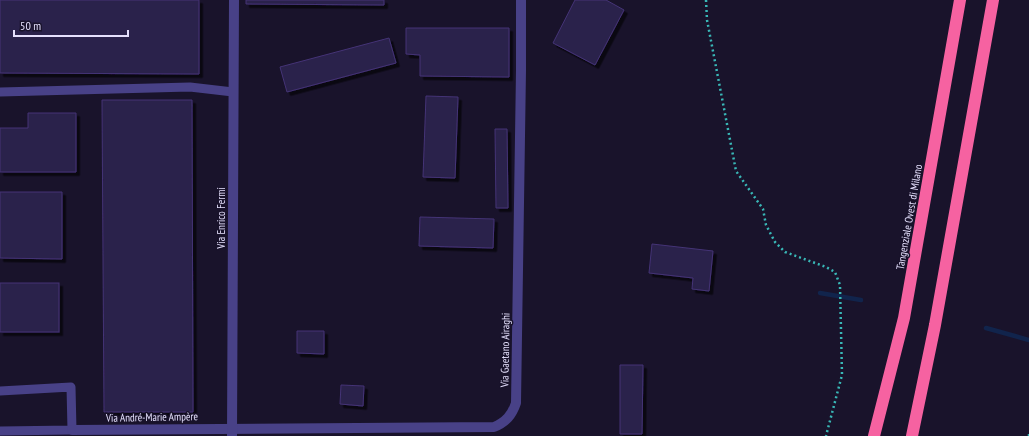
<svg xmlns="http://www.w3.org/2000/svg" width="1029" height="436" viewBox="0 0 1029 436" font-family="'PT Sans Narrow',sans-serif">
  <style>
    .lines { fill: none; stroke-linecap: round; stroke-linejoin: round }
    .stream { stroke: #11244c; stroke-width: 4.5 }
    .building { fill: #2b204b; stroke: #443476; filter: url(#shadow) }
    .path { stroke: #39b8b7; stroke-width: 2.5; stroke-dasharray: 2 3; stroke-linecap: butt }
    .service { stroke: #484187; stroke-width: 9 }
    .minor { stroke: #484187; stroke-width: 10 }
    .tertiary { stroke: #484187; stroke-width: 10 }
    .motorway { stroke: #f662a1; stroke-width: 12 }
    .labels { text-anchor: middle; dominant-baseline: central; stroke-width: 3; stroke-linejoin: round; paint-order: stroke }
    .street-label { font-size: 11px; fill: #e5e0fd; stroke: #19132b }
  </style>
  <defs>
    <filter id="shadow"><feDropShadow dx="3.5" dy="3.5" stdDeviation="0" flood-color="#0009"/></filter>
  </defs>
  <rect width="100%" height="100%" fill="#19132b"/>
  <g class="lines">
    <g class="stream">
      <polyline points="820,293 861,300"/>
      <polyline points="986,328 1029,340"/>
    </g>
  </g>
  <g class="building">
    <polygon points="0,0 199,0 199,74 0,73"/>
    <polygon points="246,0 384,0 384,5 246,4"/>
    <polygon points="575,0 606,0 624,10 595,65 553,43"/>
    <polygon points="406,28 509,28 509,77 420,76 420,55 406,54"/>
    <polygon points="389,38 396,63 287,92 280,67"/>
    <polygon points="426,96 458,97 455,178 423,177"/>
    <polygon points="102,100 192,100 193,412 104,412"/>
    <polygon points="28,113 76,113 76,172 0,172 0,128 28,128"/>
    <polygon points="495,129 507,129 508,208 496,208"/>
    <polygon points="0,192 62,192 62,259 0,258"/>
    <polygon points="420,217 494,219 493,248 419,246"/>
    <polygon points="652,244 713,251 709,291 692,289 693,278 649,273"/>
    <rect x="0" y="283" width="59" height="49"/>
    <polygon points="297,331 324,331 324,354 297,353"/>
    <polygon points="620,365 643,365 642,434 620,434"/>
    <polygon points="341,385 364,386 363,406 340,404"/>
  </g>
  <g class="lines">
    <g class="path">
      <polyline points="706,0 707,20 736,171 763,209 766,225 775,242 785,252 826,267 835,272 840,285 842,375 826,436"/>
      <polyline points="1029,436 1029,433"/>
    </g>
    <g class="service">
      <polyline points="0,92 190,87 233,92"/>
      <polyline points="0,391 71,387 72,430 0,431"/>
    </g>
    <path class="minor" d="M72 430 494 427C506 422 512 415 516 403L521 70V0"/>
    <polyline class="tertiary" points="232,436 234,0"/>
    <g class="motorway">
      <polyline points="874,436 904,318 960,0"/>
      <polyline points="912,436 935,325 993,0"/>
    </g>
  </g>
  <g class="labels">
    <g class="street-label">
      <text transform="translate(909 217) rotate(-80)">Tangenziale Ovest di Milano</text>
      <text transform="translate(221 218) rotate(-90)">Via Enrico Fermi</text>
      <text transform="translate(505 350) rotate(-89)">Via Gaetano Airaghi</text>
      <text transform="translate(152 417) rotate(-1)">Via André-Marie Ampère</text>
    </g>
  </g>
  <path d="M14 30v6h114v-6" fill="none" stroke="#e5e0fd" stroke-width="2"/>
  <text x="20" y="30" font-size="12" fill="#e5e0fd" stroke="#19132b" stroke-width="3" paint-order="stroke">50 m</text>
</svg>
